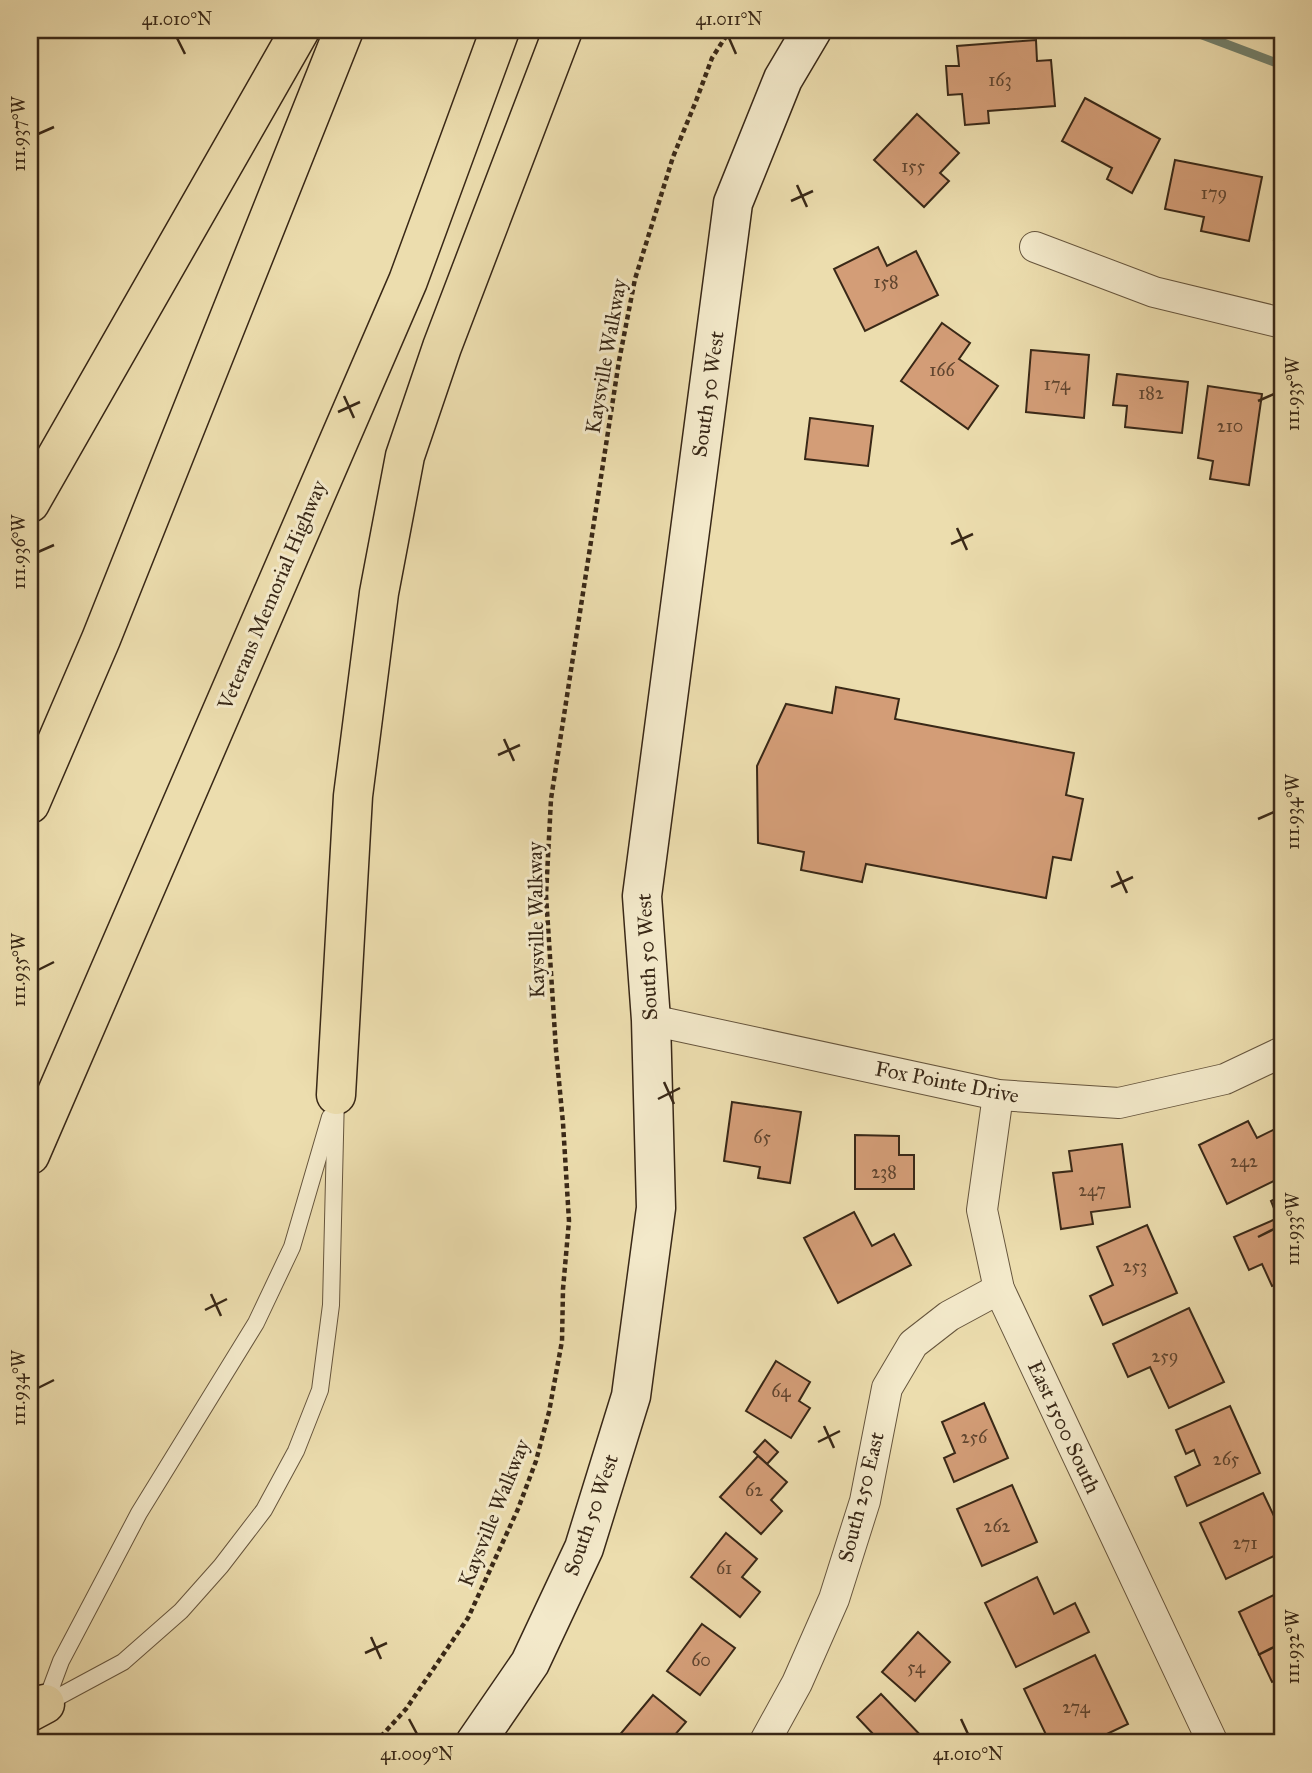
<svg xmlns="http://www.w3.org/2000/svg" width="1312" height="1773" viewBox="0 0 1312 1773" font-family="'IM FELL Great Primer',serif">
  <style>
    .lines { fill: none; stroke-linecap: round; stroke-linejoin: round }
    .stream { stroke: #73816d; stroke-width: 9 }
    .building { fill: #d39d77; stroke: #392817; stroke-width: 2 }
    .lane-casing { stroke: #66553d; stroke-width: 18 }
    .street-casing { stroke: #66553d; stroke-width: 32 }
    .secondary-casing { stroke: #392817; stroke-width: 41 }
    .highway-casing { stroke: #392817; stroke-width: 41 }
    .path { stroke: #392817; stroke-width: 4.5; stroke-dasharray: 5 3.5; stroke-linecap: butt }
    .lane { stroke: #f3e9ca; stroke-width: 16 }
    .street { stroke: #f3e9ca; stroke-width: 30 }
    .secondary { stroke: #f3e9ca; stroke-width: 38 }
    .highway { stroke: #ecddae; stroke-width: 38 }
    .ticks { fill: none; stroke: #392817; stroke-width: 2.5 }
    .labels { text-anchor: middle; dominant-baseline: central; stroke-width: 6; stroke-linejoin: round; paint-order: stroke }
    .number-label { font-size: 18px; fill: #60452f }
    .street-label { font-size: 21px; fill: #392817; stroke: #f3e9ca }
    .neatline { fill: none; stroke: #392817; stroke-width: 2.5 }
    .ticks-label { font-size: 18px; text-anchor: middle; fill: #392817 }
  </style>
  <rect width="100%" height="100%" fill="#ecddae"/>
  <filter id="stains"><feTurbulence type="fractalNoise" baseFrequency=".00286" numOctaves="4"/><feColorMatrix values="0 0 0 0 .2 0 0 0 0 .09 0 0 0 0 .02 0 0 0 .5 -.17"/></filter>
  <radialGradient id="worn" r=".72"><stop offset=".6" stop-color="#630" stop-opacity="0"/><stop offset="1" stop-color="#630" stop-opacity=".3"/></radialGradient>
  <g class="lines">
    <polyline class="stream" points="1189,30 1282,65"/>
  </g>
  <g class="building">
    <polygon points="1036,40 1037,61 1051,60 1055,106 988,111 989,123 965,125 962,94 948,95 946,66 959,66 957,46"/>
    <polygon points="1085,98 1160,139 1132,193 1107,179 1112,168 1062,141"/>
    <polygon points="917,114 959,153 940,173 949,181 924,207 874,160"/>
    <polygon points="1175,160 1262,177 1249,241 1201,231 1204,217 1165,209"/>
    <polygon points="1282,184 1282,241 1274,240"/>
    <polygon points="878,247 887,266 916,251 938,295 865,331 834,269"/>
    <polygon points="942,323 970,343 959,359 998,386 968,429 901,381"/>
    <polygon points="1031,350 1089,355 1084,418 1026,412"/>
    <polygon points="1117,374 1188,382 1182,433 1125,427 1127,406 1113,405"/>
    <polygon points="1208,386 1262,394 1249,485 1210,479 1213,461 1198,458"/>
    <polygon points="810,418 873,426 868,466 805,459"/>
    <polygon points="836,687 899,699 895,719 1074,753 1066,795 1083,799 1071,860 1053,857 1046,898 866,864 862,882 801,870 804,852 758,843 757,766 786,704 832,713"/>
    <polygon points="732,1102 801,1112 790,1183 758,1178 760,1167 724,1161"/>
    <polygon points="1248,1121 1257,1138 1277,1128 1282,1138 1282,1177 1227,1204 1199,1145"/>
    <polygon points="855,1135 899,1136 899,1155 914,1155 914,1189 855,1189"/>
    <polygon points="1122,1144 1130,1207 1091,1212 1093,1224 1061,1229 1053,1173 1072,1171 1069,1151"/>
    <polygon points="1282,1196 1282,1282 1272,1286 1262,1264 1249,1270 1234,1237 1278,1218 1271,1201"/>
    <polygon points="854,1212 872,1246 894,1234 911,1265 838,1303 804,1238"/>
    <polygon points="1147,1225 1177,1293 1103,1325 1090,1296 1113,1285 1097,1247"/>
    <polygon points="1189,1308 1224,1382 1169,1408 1150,1367 1128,1377 1113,1344"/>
    <polygon points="776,1361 810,1382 799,1401 810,1408 791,1438 746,1411"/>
    <polygon points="984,1403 1008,1458 954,1482 944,1458 955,1453 942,1422"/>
    <polygon points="1230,1406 1260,1473 1187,1506 1175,1477 1200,1465 1194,1450 1186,1454 1176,1430"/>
    <polygon points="765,1440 778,1452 767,1464 754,1452"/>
    <polygon points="758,1456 787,1482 771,1500 782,1511 761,1534 720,1497"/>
    <polygon points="1012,1485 1037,1542 982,1566 957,1509"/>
    <polygon points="1263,1493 1282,1533 1282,1552 1226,1579 1200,1523"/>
    <polygon points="726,1533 757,1559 742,1577 760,1592 740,1617 691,1577"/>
    <polygon points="1037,1577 1054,1614 1075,1603 1089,1632 1016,1667 985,1603"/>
    <polygon points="1282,1591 1282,1677 1272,1682 1239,1612"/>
    <polygon points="702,1624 735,1648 700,1695 667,1671"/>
    <polygon points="918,1632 950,1662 915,1701 882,1672"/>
    <polygon points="1095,1655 1128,1724 1088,1743 1050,1743 1024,1689"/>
    <polygon points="881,1694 926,1741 924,1743 868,1743 875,1736 857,1717"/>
    <polygon points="653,1695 686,1722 668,1743 624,1743 617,1738"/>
  </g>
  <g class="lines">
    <g class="lane-casing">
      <g id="lane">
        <polyline points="45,1704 123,1662 181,1611 221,1566 264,1510 296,1451 320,1390 331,1305 336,1095"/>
        <polyline points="45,1704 61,1661 139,1513 256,1323 292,1247 330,1117"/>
      </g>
    </g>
    <g class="street-casing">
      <g id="street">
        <polyline points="1035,247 1154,292 1282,323"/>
        <polyline points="651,1020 998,1095 1119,1103 1225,1079 1282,1052"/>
        <polyline points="998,1095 982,1210 999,1289 1213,1743"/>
        <polyline points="764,1743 797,1683 834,1599 865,1501 887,1388 913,1344 949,1316 999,1289"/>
      </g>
    </g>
    <g class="secondary-casing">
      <polyline id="secondary" points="475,1743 530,1663 584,1548 631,1396 656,1208 651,1020 642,896 733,203 783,79 812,30"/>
    </g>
    <g class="highway-casing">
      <g id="highway">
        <polyline points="30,503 300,30"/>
        <polyline points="30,804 101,639 344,30"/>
        <polyline points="336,1095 353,796 379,593 405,456 442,347 563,30"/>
        <polyline points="30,1155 408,281 500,30"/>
        <polyline points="30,1712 45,1704"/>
      </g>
    </g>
    <polyline class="path" points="375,1743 406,1709 468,1618 518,1509 536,1461 549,1412 562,1341 563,1289 569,1221 563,1123 556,1050 546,895 551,799 619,361 635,279 673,157 696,101 712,58 730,30"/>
    <use href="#lane" class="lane"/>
    <use href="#street" class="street"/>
    <use href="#secondary" class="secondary"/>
    <use href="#highway" class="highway"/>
  </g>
  <path class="ticks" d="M177 38 185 54M729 38 736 54M38 134 54 127M797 185 807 207M791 201 813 191M344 396 354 418M1258 401 1274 394M338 412 360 402M957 528 967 550M951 544 973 534M38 552 54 545M504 739 514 761M498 755 520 745M1258 819 1274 812M1117 871 1127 893M1111 887 1133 877M38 970 54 962M664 1082 674 1104M658 1099 680 1088M1258 1237 1274 1229M211 1294 221 1316M205 1310 227 1299M38 1388 54 1380M824 1426 834 1448M818 1442 840 1431M371 1637 381 1659M365 1653 387 1643M1258 1655 1274 1647M409 1719 417 1734M961 1719 968 1734"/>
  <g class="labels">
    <g class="number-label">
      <text x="1000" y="80">163</text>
      <text x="913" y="166">155</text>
      <text x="1214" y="193">179</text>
      <text x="886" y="282">158</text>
      <text x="942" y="370">166</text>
      <text x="1057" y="384">174</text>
      <text x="1151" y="393">182</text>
      <text x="1230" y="426">210</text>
      <text x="762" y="1137">65</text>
      <text x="1244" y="1161">242</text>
      <text x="884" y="1172">238</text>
      <text x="1092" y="1190">247</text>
      <text x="1135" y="1266">253</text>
      <text x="1165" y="1356">259</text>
      <text x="781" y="1391">64</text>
      <text x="974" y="1437">256</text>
      <text x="1226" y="1459">265</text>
      <text x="754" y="1490">62</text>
      <text x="997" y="1526">262</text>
      <text x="1245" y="1543">271</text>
      <text x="724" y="1568">61</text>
      <text x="701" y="1660">60</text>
      <text x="916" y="1667">54</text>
      <text x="1076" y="1707">274</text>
    </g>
    <g class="street-label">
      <text transform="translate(606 356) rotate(-80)">Kaysville Walkway</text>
      <text transform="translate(708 394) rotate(-82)">South 50 West</text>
      <text transform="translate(272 595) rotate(-67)">Veterans Memorial Highway</text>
      <text transform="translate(536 920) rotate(-91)">Kaysville Walkway</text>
      <text transform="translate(647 957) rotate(-93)">South 50 West</text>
      <text transform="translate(947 1082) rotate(11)">Fox Pointe Drive</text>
      <text transform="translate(1064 1427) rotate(65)">East 1500 South</text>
      <text transform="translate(861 1497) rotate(-76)">South 250 East</text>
      <text transform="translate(494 1513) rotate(-68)">Kaysville Walkway</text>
      <text transform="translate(591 1515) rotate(-71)">South 50 West</text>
    </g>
  </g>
  <rect width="1312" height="1773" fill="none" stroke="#ecddae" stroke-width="77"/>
  <rect x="38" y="38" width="1236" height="1696" class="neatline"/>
  <g class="ticks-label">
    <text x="177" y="25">41.010°N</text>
    <text x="729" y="25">41.011°N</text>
    <text transform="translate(19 134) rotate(-90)" y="6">111.937°W</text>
    <text transform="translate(1293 394) rotate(-90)" y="6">111.935°W</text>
    <text transform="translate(19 552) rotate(-90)" y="6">111.936°W</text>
    <text transform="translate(1293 812) rotate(-90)" y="6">111.934°W</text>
    <text transform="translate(19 970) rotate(-90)" y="6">111.935°W</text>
    <text transform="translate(1293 1229) rotate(-90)" y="6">111.933°W</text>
    <text transform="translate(19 1388) rotate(-90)" y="6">111.934°W</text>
    <text transform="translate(1293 1647) rotate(-90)" y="6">111.932°W</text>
    <text x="417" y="1760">41.009°N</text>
    <text x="968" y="1760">41.010°N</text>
  </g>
  <rect width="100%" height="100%" filter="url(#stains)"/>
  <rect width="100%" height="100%" fill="url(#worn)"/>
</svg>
